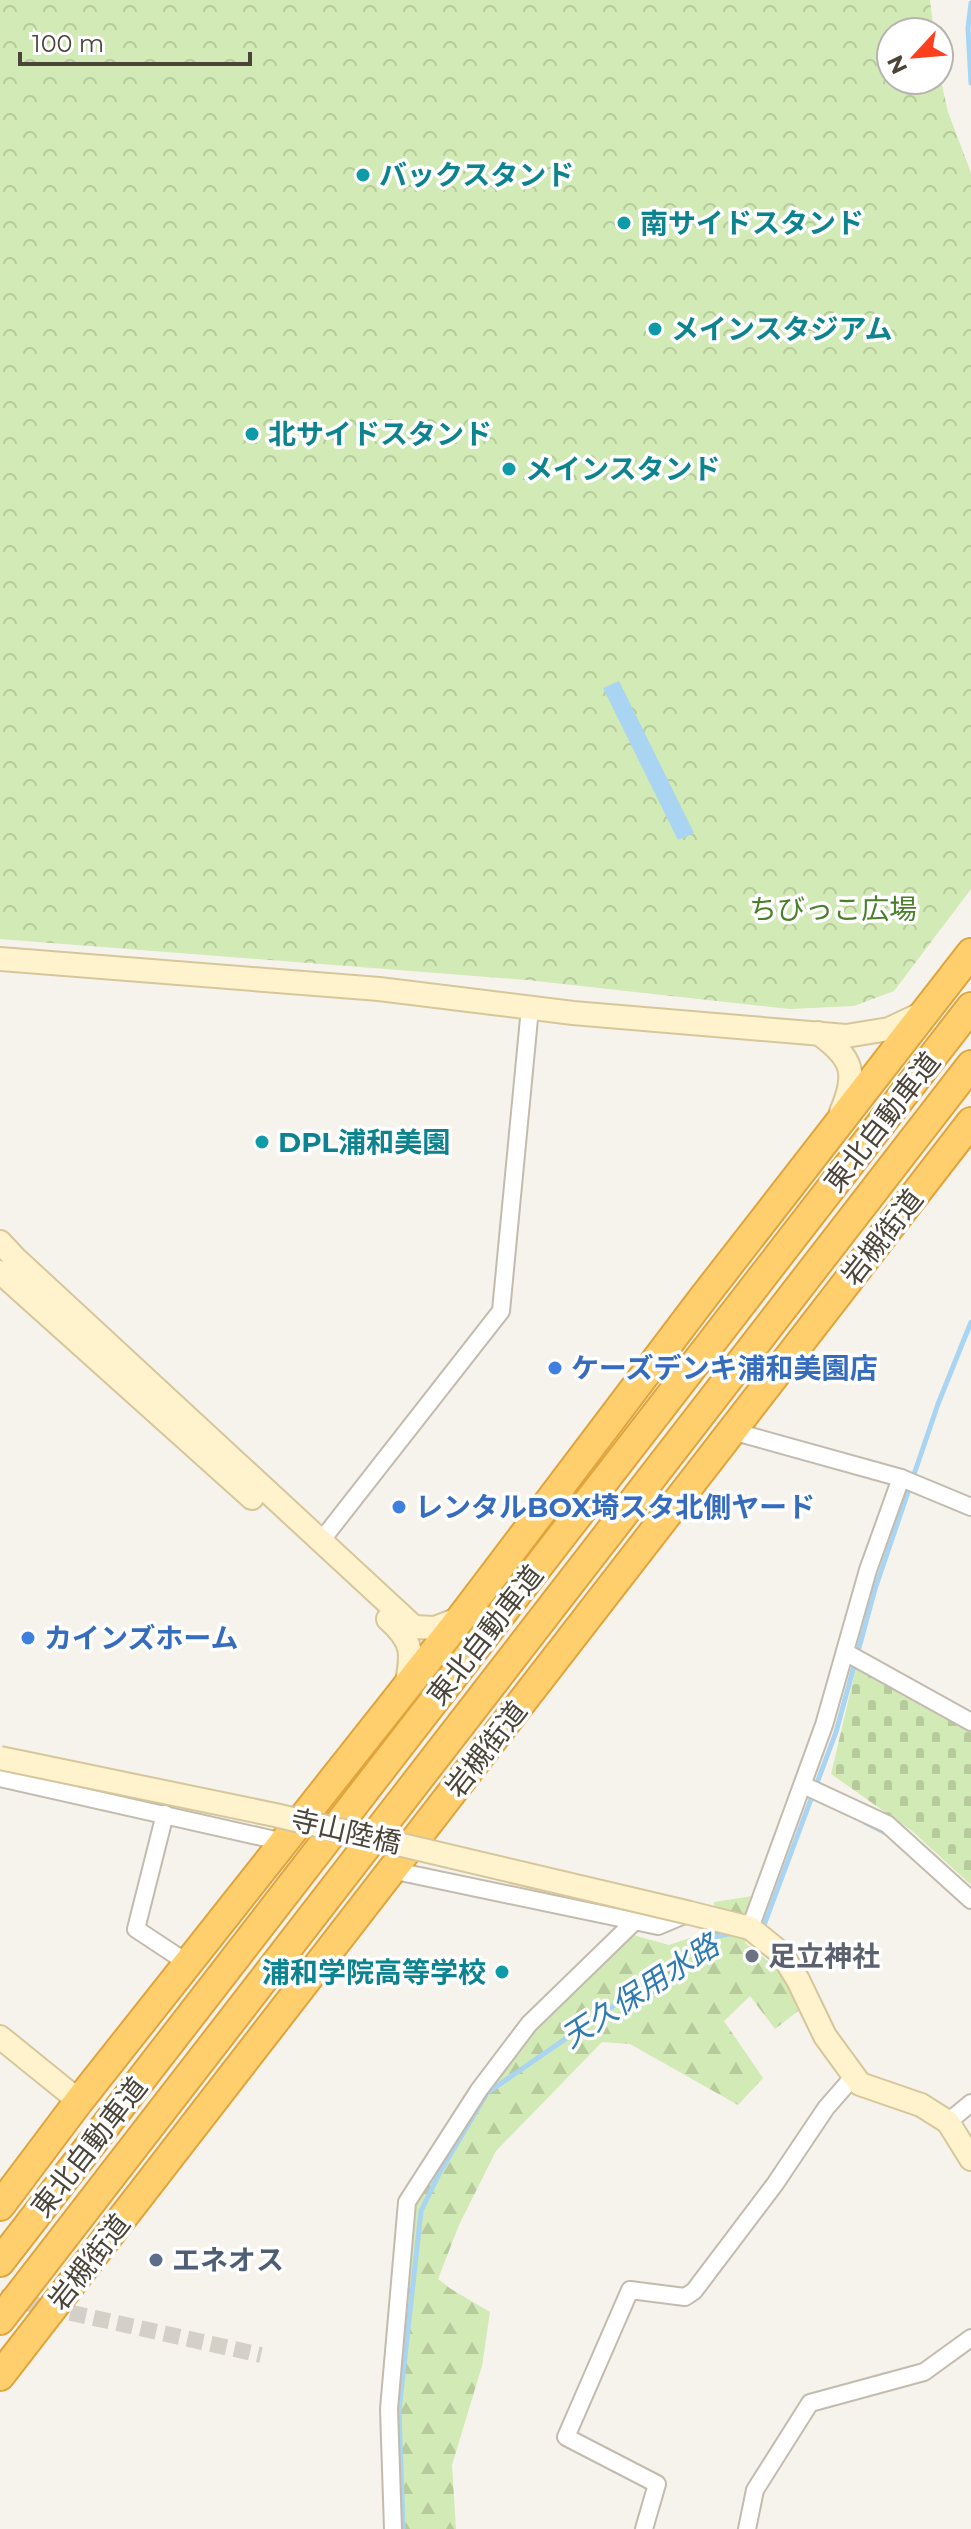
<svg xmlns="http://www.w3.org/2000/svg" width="971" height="2529" viewBox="0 0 971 2529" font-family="Montserrat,'Noto Sans JP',sans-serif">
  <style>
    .forest { fill: url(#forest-firs) }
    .cemetery { fill: url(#cemetery-stones) }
    .park { fill: url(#park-crowns) }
    .water { fill: #a9d4f2 }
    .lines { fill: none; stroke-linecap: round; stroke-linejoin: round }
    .stream { stroke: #a9d4f2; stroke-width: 5 }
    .street-tunnel { stroke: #d4d0c8; stroke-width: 16; stroke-dasharray: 16 8; stroke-linecap: butt }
    .street-casing { stroke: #c2bbae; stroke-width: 20 }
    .secondary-casing { stroke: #d6c79b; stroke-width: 26 }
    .highway-casing { stroke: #e0a43c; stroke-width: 32 }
    .street { stroke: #fff; stroke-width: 16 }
    .secondary { stroke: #fff3cd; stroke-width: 22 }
    .highway { stroke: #ffcf6e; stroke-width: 28 }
    .secondary-bridge-casing { stroke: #d6c79b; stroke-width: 26; stroke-linecap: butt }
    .secondary-bridge { stroke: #fff3cd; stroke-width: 22 }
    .culture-dot { fill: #0f9aa8; stroke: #fff; stroke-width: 3 }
    .shop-dot { fill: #3f7fe0; stroke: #fff; stroke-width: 3 }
    .worship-dot { fill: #6b7280; stroke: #fff; stroke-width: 3 }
    .service-dot { fill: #5c6f8a; stroke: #fff; stroke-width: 3 }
    .labels { text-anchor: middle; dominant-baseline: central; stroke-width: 7; stroke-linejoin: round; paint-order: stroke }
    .culture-label { font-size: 28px; font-weight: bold; fill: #0d838f; stroke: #fff; text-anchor: start }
    .park-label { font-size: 28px; fill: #4a7f2a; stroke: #fff }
    .street-label { font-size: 28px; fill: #4b4439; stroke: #fff }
    .shop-label { font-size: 28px; font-weight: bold; fill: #366cbe; stroke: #fff; text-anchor: start }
    .worship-label { font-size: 28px; font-weight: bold; fill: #5b616d; stroke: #fff; text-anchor: start }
    .service-label { font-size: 28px; font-weight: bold; fill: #4e5e75; stroke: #fff; text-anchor: start }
    .water-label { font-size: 30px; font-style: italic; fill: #2e7ab2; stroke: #fff }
  </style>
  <defs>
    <pattern id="forest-firs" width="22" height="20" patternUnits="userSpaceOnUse" patternTransform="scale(2)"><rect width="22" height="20" fill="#d2eab5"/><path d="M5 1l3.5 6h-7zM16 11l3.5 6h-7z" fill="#b6ca9c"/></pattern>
    <pattern id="cemetery-stones" width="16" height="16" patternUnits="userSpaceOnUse" patternTransform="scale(2)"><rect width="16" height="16" fill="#d2eab5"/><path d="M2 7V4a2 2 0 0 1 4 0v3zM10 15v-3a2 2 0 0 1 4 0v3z" fill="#b6ca9c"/></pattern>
    <pattern id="park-crowns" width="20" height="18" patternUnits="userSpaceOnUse" patternTransform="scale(2)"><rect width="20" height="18" fill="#d2eab5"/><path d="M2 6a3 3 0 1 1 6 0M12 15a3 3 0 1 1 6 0" fill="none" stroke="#b6ca9c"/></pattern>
  </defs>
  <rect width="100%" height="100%" fill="#f6f3ec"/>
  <polygon class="forest" points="753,1896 745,1943 786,1975 798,2011 775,2029 750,1996 724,2021 763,2078 738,2105 630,2044 602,2042 496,2151 459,2225 438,2279 451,2289 490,2312 482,2366 452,2465 456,2529 387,2529 386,2455 415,2200 502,2048 576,1992 633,1935 669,1945 716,1929 714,1902"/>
  <polygon class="cemetery" points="856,1668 971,1731 971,1885 912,1831 831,1774"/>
  <polygon class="park" points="0,0 930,0 934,32 891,32 891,80 939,80 939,72 948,112 971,173 971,889 894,991 854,1006 790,1009 527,980 0,939"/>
  <polygon class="water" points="619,681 694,833 678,840 603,688"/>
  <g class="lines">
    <g class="stream">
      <polyline points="971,3 968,28 971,83"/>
      <polyline points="866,1823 890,1835"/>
      <polyline points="760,1928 763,1928 836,1732 875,1589 938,1404 971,1322"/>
      <polyline points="403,2529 399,2411 421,2211 440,2172 487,2093 713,1937 734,1933"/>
    </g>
    <polyline class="street-tunnel" points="0,2297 261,2355"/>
    <g class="street-casing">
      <g id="street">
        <polyline points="732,1431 901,1478 971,1507"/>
        <polyline points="321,1541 501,1311 530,1008"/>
        <polyline points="845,1652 971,1722"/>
        <polyline points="0,1778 284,1842"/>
        <polyline points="803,1785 887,1824 971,1900"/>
        <polyline points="165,1814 136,1929 189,1964"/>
        <polyline points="391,1870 658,1926 689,1913"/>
        <polyline points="750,1928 824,1725 868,1570 901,1478"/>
        <polyline points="948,2122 971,2103"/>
        <polyline points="393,2529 389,2409 407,2202 479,2090 529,2024 635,1921"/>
        <polyline points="644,2529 657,2484 566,2437 630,2290 685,2297 694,2291 775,2184 826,2108 854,2076"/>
        <polyline points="747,2529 755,2490 810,2403 924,2372 971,2338"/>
      </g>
    </g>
    <g class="secondary-casing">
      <g id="secondary">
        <polyline points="0,959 379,989 573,1013 846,1036 889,1029 923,1013"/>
        <path d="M818 1033C853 1058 858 1073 841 1112"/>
        <polyline points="0,1242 15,1258 414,1627 435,1628 461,1618"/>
        <polyline points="0,1272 252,1498"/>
        <path d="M388 1619C415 1643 412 1654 406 1688"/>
        <polyline points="690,1913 750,1928 781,1953 798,1980 825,2036 860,2084 921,2105 948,2122 971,2159"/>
        <polyline points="0,2037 79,2101"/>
      </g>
    </g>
    <g class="highway-casing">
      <g id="highway">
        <polyline points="0,2206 79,2101 461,1618 703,1298 971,953"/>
        <polyline points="0,2262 971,1007"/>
        <polyline points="0,2320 971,1065"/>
        <polyline points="0,2376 971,1122"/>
      </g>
    </g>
    <use href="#street" class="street"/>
    <use href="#secondary" class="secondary"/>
    <use href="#highway" class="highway"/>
    <g class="secondary-bridge-casing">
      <polyline id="secondary-bridge" points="0,1758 275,1815 690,1913"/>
    </g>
    <use href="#secondary-bridge" class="secondary-bridge"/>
  </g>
  <g class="culture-dot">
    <circle cx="363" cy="175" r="8"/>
    <circle cx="624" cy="223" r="8"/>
    <circle cx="655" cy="329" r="8"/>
    <circle cx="252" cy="434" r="8"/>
    <circle cx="509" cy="469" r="8"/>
    <circle cx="262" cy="1142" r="8"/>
    <circle cx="502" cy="1972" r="8"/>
  </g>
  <g class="shop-dot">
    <circle cx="555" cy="1368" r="8"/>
    <circle cx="399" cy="1507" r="8"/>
    <circle cx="28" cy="1638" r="8"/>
  </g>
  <circle class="worship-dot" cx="752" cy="1956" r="8"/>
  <circle class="service-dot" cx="156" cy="2260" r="8"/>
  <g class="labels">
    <g class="culture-label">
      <text x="379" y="175">バックスタンド</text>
      <text x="640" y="223">南サイドスタンド</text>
      <text x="671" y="329">メインスタジアム</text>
      <text x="268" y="434">北サイドスタンド</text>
      <text x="525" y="469">メインスタンド</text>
      <text x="278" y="1142">DPL浦和美園</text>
      <text x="486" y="1972" text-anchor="end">浦和学院高等学校</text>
    </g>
    <g class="park-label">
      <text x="833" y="909">ちびっこ広場</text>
    </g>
    <g class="street-label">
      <text transform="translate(882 1122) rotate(-52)">東北自動車道</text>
      <text transform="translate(882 1237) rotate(-52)">岩槻街道</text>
      <text transform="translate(485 1635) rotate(-52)">東北自動車道</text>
      <text transform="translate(486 1749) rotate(-52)">岩槻街道</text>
      <text transform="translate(346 1831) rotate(13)">寺山陸橋</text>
      <text transform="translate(89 2147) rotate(-52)">東北自動車道</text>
      <text transform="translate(89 2262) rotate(-52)">岩槻街道</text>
    </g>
    <g class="shop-label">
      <text x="571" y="1368">ケーズデンキ浦和美園店</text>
      <text x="415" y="1507">レンタルBOX埼スタ北側ヤード</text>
      <text x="44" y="1638">カインズホーム</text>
    </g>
    <g class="worship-label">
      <text x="768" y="1956">足立神社</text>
    </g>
    <g class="service-label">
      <text x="172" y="2260">エネオス</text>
    </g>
    <g class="water-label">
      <text transform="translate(640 1991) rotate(-33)">天久保用水路</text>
    </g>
  </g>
  <g transform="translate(915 56) rotate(244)"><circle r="38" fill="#ffffff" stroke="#b7b4b0" stroke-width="2"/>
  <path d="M0-6L14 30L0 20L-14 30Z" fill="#fc3f1d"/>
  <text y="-12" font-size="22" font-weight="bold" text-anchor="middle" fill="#4b4439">N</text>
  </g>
  <path d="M20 52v12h230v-12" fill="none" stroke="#4b4439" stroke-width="4"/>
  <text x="32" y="52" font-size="24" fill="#4b4439" stroke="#ffffff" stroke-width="6" paint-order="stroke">100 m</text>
</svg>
